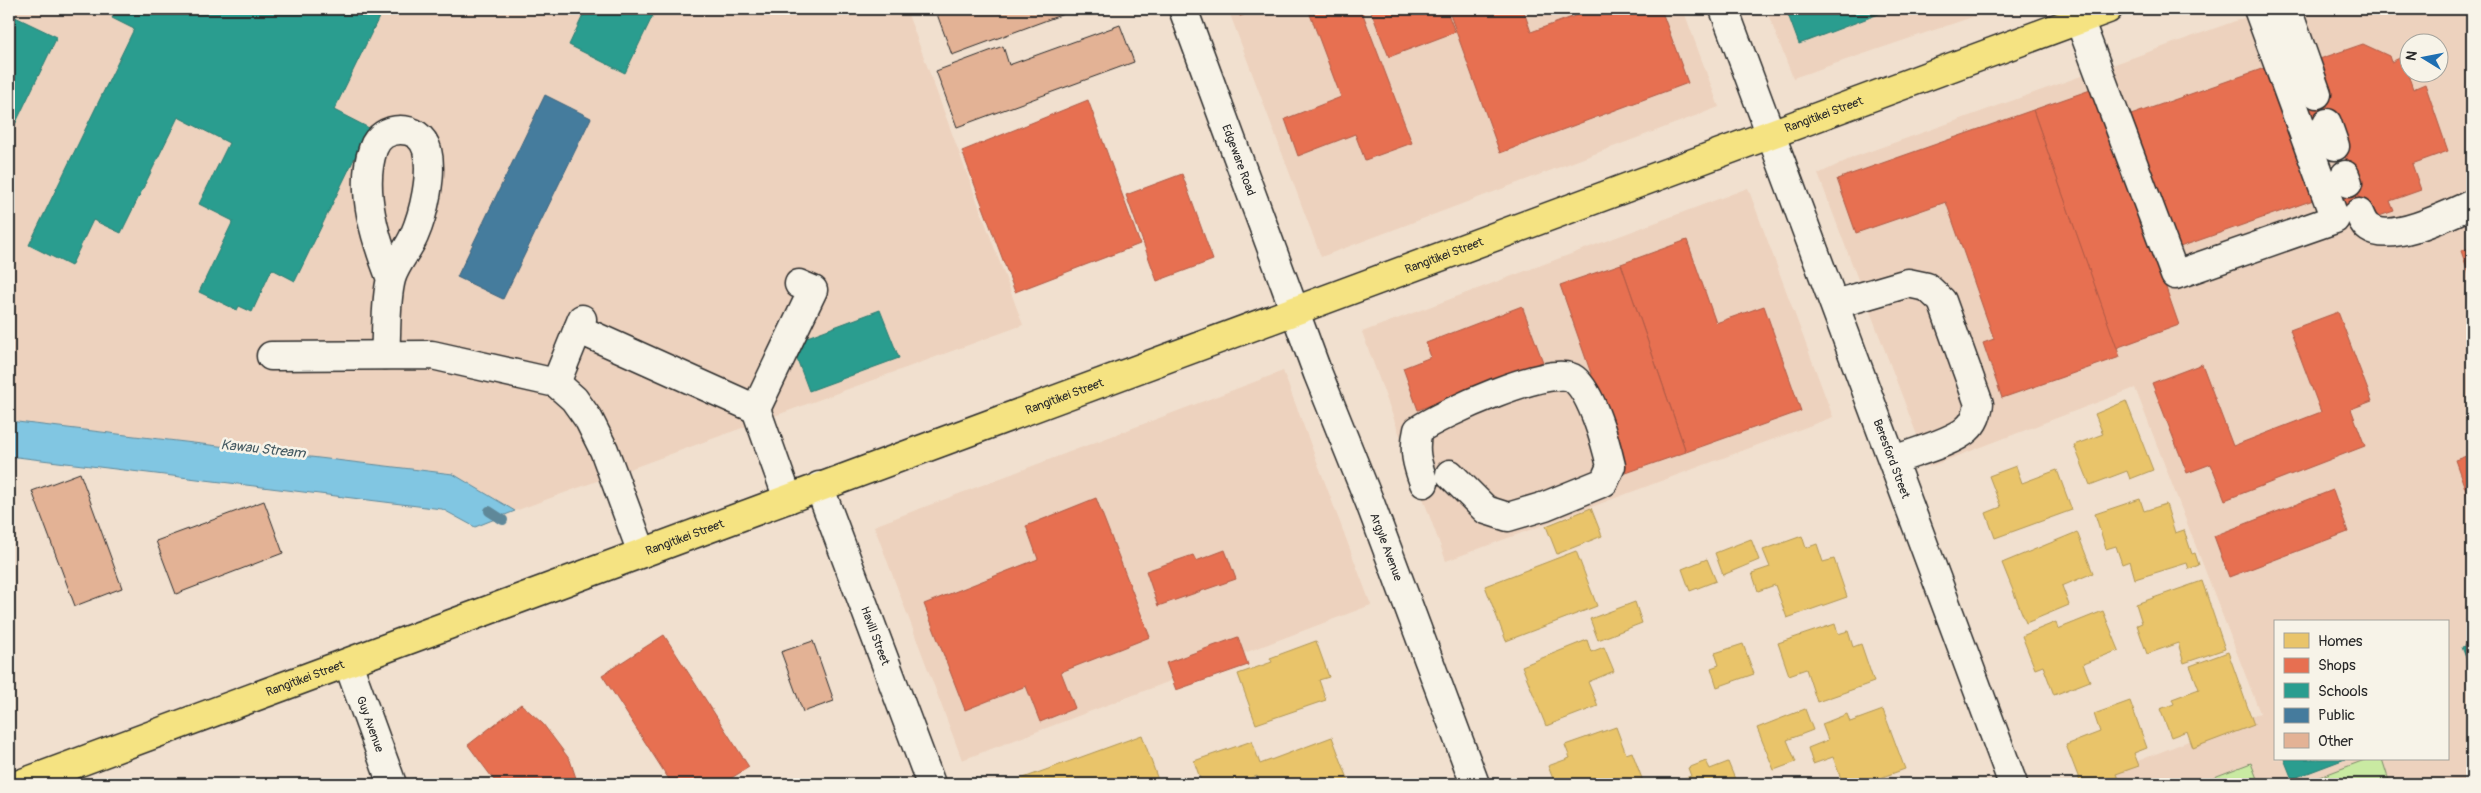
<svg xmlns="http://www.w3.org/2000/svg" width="2481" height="793" viewBox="0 0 2481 793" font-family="Pangolin,sans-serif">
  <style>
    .built { fill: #edd2be; fill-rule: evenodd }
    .green { fill: #c9eaa2; stroke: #7a8a66 }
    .water { fill: #81c6e2; stroke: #5f8899 }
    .homes { fill: #e9c46a; stroke: #b09657 }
    .shops { fill: #e76f51; stroke: #af5b46 }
    .schools { fill: #2a9d8f; stroke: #2a7b71 }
    .public { fill: #457b9d; stroke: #3d637b }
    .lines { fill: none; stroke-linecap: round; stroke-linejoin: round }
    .stream { stroke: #5f8899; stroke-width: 10 }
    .building { fill: #e3b295; stroke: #2b2b2b }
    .minor-casing { stroke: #2b2b2b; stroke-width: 31 }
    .highway-casing { stroke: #2b2b2b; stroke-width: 31 }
    .minor { stroke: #f7f3e8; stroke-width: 28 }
    .highway { stroke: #f5e382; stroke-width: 28 }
    .labels { text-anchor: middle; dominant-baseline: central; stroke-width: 5; stroke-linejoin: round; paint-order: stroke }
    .street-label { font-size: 12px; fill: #2b2b2b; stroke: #f7f3e8 }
    .water-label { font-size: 14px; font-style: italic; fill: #455a62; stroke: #f7f3e8 }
  </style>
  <rect width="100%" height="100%" fill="#f1e0cf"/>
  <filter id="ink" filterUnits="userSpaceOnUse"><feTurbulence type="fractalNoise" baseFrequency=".02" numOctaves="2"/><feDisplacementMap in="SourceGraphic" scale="10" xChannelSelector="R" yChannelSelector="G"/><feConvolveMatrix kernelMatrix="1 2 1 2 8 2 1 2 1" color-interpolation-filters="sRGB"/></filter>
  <g filter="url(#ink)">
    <g class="built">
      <polygon points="9,9 906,9 1023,325 515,511 453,474 9,421"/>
      <polygon points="1228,9 1683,9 1719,107 1321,257"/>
      <polygon points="1766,9 1996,9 1793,78"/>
      <path d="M2269 9H2472V784H2079L2260 713 2135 388 1929 467 1818 174 1854 157ZM2408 42H2438V72H2408ZM2275 622H2447V759H2275Z"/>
      <polygon points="1748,188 1833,417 1446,561 1362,332"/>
      <polygon points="1283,371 1371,605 962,760 874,526"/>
    </g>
    <g class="green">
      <polygon points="2367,759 2382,759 2390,784 2301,784"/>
      <polygon points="2251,763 2259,784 2196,784"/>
    </g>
    <polygon class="water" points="9,421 453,474 515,511 475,527 442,509 9,456"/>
    <g class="homes">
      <polygon points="2126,401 2153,470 2130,479 2127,471 2090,485 2074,445 2103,434 2095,414"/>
      <polygon points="2016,466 2022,483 2057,470 2072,510 1995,538 1986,513 2001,507 1989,476"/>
      <polygon points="2140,499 2144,511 2166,504 2175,533 2184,530 2192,554 2195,553 2199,565 2189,569 2187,563 2135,579 2130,561 2122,564 2116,546 2106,549 2095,514"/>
      <polygon points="1591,508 1602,536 1557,554 1546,526"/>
      <polygon points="2077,532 2093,573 2062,586 2069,605 2026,623 2002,563"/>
      <polygon points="1802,536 1806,548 1817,544 1823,562 1834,559 1847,597 1787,618 1775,585 1758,591 1752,573 1770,567 1763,550"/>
      <polygon points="1751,539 1759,560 1723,575 1715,553"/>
      <polygon points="1576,551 1597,606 1506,641 1485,586"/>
      <polygon points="1707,559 1716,581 1690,591 1682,569"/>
      <polygon points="2202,581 2225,649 2184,663 2178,643 2147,654 2137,625 2142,623 2136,604"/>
      <polygon points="1635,602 1642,623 1598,640 1590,619"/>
      <polygon points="2103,611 2119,650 2083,664 2090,681 2054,695 2043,666 2035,669 2022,636 2056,622 2058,629"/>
      <polygon points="1835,624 1838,634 1848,631 1853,647 1861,644 1874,682 1817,702 1806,669 1789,675 1778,643"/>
      <polygon points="1587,640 1591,652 1604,647 1614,671 1588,682 1598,706 1546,726 1522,666"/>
      <polygon points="1316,641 1329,677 1319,680 1326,700 1256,724 1238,674 1272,662 1270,658"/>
      <polygon points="1743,644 1754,674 1717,687 1711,668 1719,665 1715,653"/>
      <polygon points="2228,652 2254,725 2193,748 2187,731 2171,737 2160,709 2174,704 2172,699 2199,689 2190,666"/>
      <polygon points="2130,701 2147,748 2134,753 2139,766 2116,774 2120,783 2117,784 2081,784 2066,745 2100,732 2094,714"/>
      <polygon points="1805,709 1813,730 1787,740 1796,762 1774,770 1757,728"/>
      <polygon points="1883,710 1905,769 1863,784 1843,784 1833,757 1813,764 1808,748 1828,740 1822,724 1847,714 1850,722"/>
      <polygon points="1616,727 1626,754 1632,752 1644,784 1555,784 1548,766 1570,758 1565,745"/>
      <polygon points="1142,735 1158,780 1146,784 1007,784"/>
      <polygon points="1332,737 1350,784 1260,784 1257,776 1235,784 1202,784 1194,761 1252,741 1260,764"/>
      <polygon points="1706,761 1710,769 1728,762 1737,784 1668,784 1691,776 1688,768"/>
    </g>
    <g class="shops">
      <polygon points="1238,9 1261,9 1240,16"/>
      <polygon points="1308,9 1361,9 1412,143 1365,160 1355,134 1298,156 1285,119 1341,97"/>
      <polygon points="1370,9 1446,9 1455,32 1389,57"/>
      <polygon points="1448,9 1523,9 1531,32 1594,9 1661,9 1688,83 1500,153"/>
      <polygon points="2363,44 2389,56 2391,62 2402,57 2413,89 2425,84 2448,151 2412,164 2421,190 2390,201 2394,211 2373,218 2364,211 2311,62"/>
      <polygon points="2273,65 2319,198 2177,248 2131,115"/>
      <polygon points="2096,88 2179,325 2116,348 2033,110"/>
      <polygon points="2322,92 2333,121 2309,130 2299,100"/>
      <polygon points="1088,100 1140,244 1015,292 962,151"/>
      <polygon points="2033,110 2120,357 2002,398 1983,343 1994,339 1946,202 1856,233 1837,179"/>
      <polygon points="1182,174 1213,260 1157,281 1126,195"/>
      <polygon points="2354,181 2364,211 2341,219 2330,189"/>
      <polygon points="1687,240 1716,323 1764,306 1801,411 1686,452 1621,264"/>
      <polygon points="2472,247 2472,282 2461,251"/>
      <polygon points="1621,264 1686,452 1626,473 1560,285"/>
      <polygon points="1522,306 1543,362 1418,410 1403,368 1431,357 1426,343"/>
      <polygon points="2338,312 2372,401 2351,409 2365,446 2225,500 2211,464 2187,473 2152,383 2202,364 2233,446 2321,412 2290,330"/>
      <polygon points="2472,454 2472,508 2455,460"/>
      <polygon points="2333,490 2348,532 2229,577 2214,536"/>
      <polygon points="1096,498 1150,637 1061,672 1075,708 1040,722 1026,686 965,710 924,604 1038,559 1026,526"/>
      <polygon points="1225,550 1236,579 1158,606 1146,571 1193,555 1196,561"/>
      <polygon points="664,635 749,767 722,784 672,784 602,675"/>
      <polygon points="1238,637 1248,665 1176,690 1166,663"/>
      <polygon points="521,704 543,724 570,760 578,784 497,784 468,745"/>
    </g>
    <g class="schools">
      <polygon points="117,9 383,9 334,110 369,128 295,281 272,269 252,312 239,306 237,310 199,292 233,221 199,204 229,143 178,117 121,233 93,220 71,266 29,245 134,29 112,18"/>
      <polygon points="586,9 656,9 625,73 569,45"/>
      <polygon points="1786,9 1892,9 1799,44"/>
      <polygon points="9,14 57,37 9,137"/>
      <polygon points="880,310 899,358 809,391 791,343"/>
      <polygon points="2472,644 2472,674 2462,647"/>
      <polygon points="2284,759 2345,759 2292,779"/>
    </g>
    <polygon class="public" points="545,95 591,118 503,299 457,277"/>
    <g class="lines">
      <polyline class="stream" points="489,511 503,520"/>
    </g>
    <g class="building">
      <polygon points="951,9 1077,9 952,55 937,14"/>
      <polygon points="1120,25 1134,62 957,127 936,71 1003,46 1009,65"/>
      <polygon points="80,473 122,588 75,606 32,491"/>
      <polygon points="264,501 283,553 176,594 156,541"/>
      <polygon points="813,641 834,701 803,712 781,652"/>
    </g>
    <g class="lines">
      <g class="minor-casing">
        <g id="minor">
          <path id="s1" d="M1183 9 1318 374 1370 503 1475 784"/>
          <path id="s2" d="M1724 9 2013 784"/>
          <polyline points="2287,9 2317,94"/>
          <polyline points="2079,19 2175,275 2335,219 2258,9"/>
          <polyline points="2327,123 2335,146"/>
          <polyline points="2345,175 2348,183"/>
          <path d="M2359 213C2362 219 2363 224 2369 228 2392 244 2449 214 2472 204"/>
          <path d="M1836 304 1908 283 1927 287 1942 301 1979 404C1977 414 1975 422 1967 429 1954 442 1912 453 1894 460"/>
          <polyline points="578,329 756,409"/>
          <path d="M385 355C387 332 385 302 391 279 395 264 408 250 414 236 424 213 433 174 427 150 420 123 381 124 373 149 359 190 376 241 391 279"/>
          <polyline points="271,356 432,355 556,383 574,399 589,420 604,450 642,553"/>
          <polyline points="556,383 582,319"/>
          <path d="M1424 483C1417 464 1413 450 1418 430 1439 415 1553 362 1574 379 1592 393 1606 444 1611 466L1604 482 1545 506 1508 517 1486 510 1450 474"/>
          <path id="s3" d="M819 486 931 784"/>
          <polyline points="788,499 756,409 813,290 799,284"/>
          <path id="s4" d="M348 663 392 784"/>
        </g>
      </g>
      <g class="highway-casing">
        <g id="highway">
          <path id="s5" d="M20 784 2108 9"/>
        </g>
      </g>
      <use href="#minor" class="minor"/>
      <use href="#highway" class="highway"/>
    </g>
  </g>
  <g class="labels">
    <g class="street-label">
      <text stroke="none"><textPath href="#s5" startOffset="1924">Rangitikei Street</textPath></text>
      <text stroke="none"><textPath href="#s1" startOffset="161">Edgeware Road</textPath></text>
      <text stroke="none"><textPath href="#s5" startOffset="1519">Rangitikei Street</textPath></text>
      <text stroke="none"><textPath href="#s5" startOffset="1114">Rangitikei Street</textPath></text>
      <text stroke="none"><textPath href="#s2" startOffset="480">Beresford Street</textPath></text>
      <text stroke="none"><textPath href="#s5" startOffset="709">Rangitikei Street</textPath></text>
      <text stroke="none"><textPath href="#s1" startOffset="575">Argyle Avenue</textPath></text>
      <text stroke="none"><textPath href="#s3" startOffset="160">Havill Street</textPath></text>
      <text stroke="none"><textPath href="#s5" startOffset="304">Rangitikei Street</textPath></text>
      <text stroke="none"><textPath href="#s4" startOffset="65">Guy Avenue</textPath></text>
    </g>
    <g class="water-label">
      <text transform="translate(263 449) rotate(6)">Kawau Stream</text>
    </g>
  </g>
  <rect width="2481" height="793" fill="none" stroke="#f7f3e8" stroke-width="30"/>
  <rect x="15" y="15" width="2451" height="763" fill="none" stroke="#2b2b2b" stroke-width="2" filter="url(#ink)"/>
  <rect x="2274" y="620" width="175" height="140" fill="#f7f3e8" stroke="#a5a39c"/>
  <rect x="2284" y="633" width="25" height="15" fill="#e9c46a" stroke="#a5a39c"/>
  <text x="2318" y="646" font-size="15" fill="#2b2b2b">Homes</text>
  <rect x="2284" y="658" width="25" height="15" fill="#e76f51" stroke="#a5a39c"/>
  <text x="2318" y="670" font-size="15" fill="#2b2b2b">Shops</text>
  <rect x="2284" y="683" width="25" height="15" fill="#2a9d8f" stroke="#a5a39c"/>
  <text x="2318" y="696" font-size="15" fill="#2b2b2b">Schools</text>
  <rect x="2284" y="708" width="25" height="15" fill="#457b9d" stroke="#a5a39c"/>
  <text x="2318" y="720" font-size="15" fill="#2b2b2b">Public</text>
  <rect x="2284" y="733" width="25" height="15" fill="#e3b295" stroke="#a5a39c"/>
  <text x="2318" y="746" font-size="15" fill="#2b2b2b">Other</text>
  <g transform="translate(2424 58) rotate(280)"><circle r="24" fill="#f7f3e8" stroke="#a5a39c"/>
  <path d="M0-4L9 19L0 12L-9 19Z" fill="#1f6fb2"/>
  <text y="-8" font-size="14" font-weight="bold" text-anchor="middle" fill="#2b2b2b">N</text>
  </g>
</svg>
